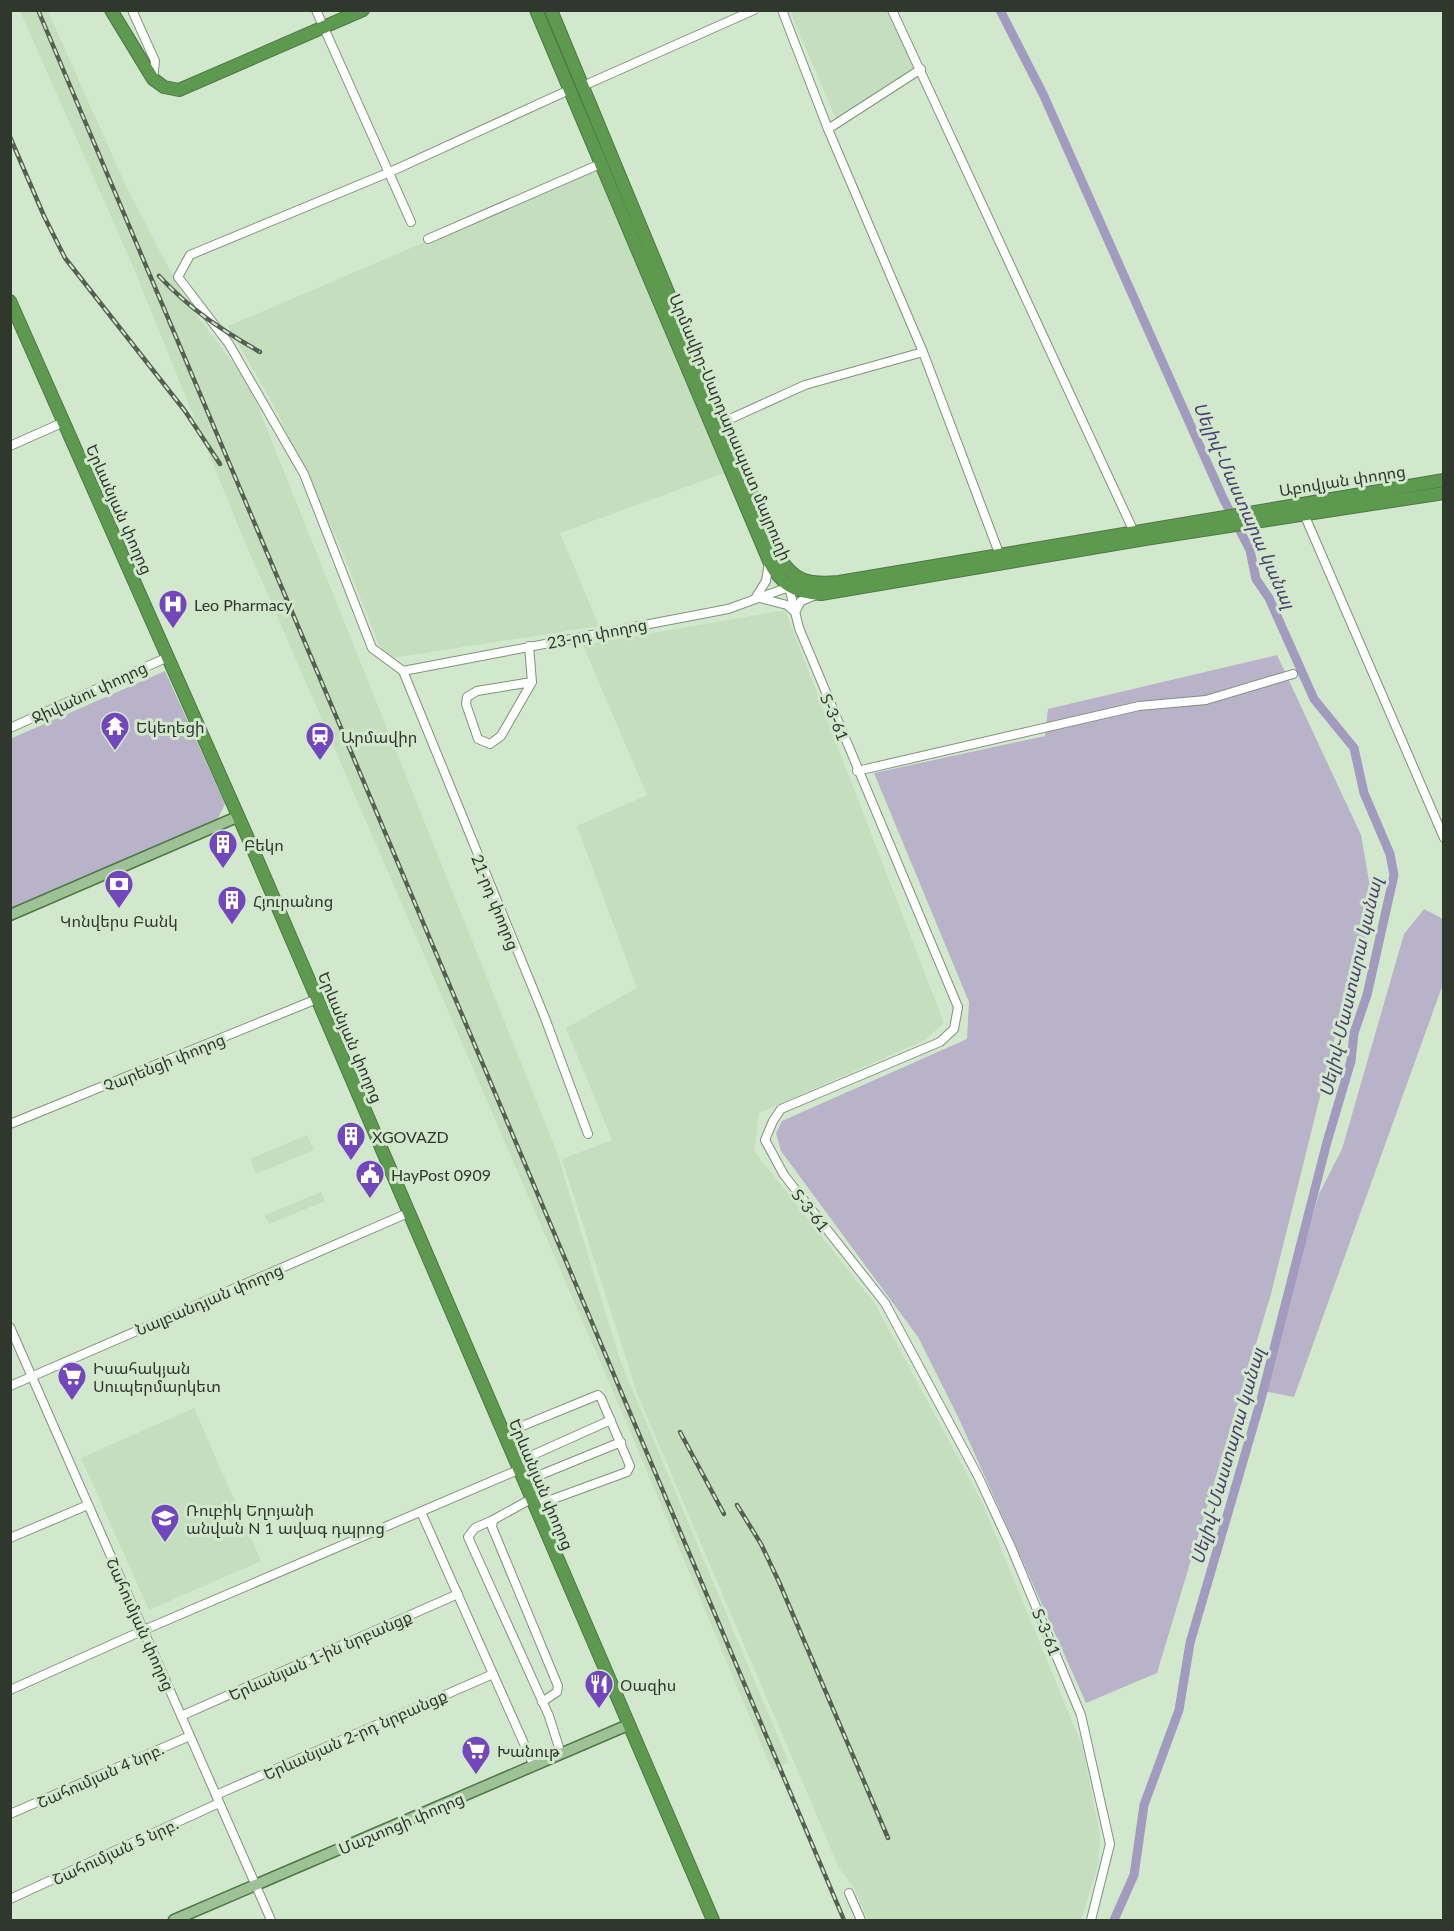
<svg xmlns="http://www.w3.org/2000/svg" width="1454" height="1931" viewBox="0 0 1454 1931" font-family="Lato,'Noto Sans Armenian',sans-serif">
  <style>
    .built { fill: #c4debe }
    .green { fill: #b9b3ca }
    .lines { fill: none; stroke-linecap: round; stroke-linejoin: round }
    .canal { stroke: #a39abf; stroke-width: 9 }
    .minor-casing { stroke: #7f937b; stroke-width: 10 }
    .major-casing { stroke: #4d7844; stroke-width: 13 }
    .highway-casing { stroke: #4d7844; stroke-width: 14 }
    .minor { stroke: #fff; stroke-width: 8 }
    .major { stroke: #9ec296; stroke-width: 10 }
    .highway { stroke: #5d9a50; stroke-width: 12 }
    .rail-casing { stroke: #556052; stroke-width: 4.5 }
    .rail { stroke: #d2e8cd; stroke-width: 2; stroke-dasharray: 7; stroke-linecap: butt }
    .labels { text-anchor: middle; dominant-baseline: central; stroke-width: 6; stroke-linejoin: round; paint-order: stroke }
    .street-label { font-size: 16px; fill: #30382e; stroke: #d2e8cd }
    .poi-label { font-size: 16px; fill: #30382e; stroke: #d2e8cd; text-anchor: start }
    .water-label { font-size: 18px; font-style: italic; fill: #4d3d70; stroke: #d2e8cd }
  </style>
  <rect width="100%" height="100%" fill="#d2e8cd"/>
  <g class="built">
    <polygon points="20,11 48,11 126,186 186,301 239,371 257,404 556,1150 620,1360 789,1763 772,1770 627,1424 239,528 132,264"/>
    <polygon points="790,11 889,11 914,67 836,119"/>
    <polygon points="599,168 724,473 560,533 599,626 393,658 379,645 338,541 274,406 228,326"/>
    <polygon points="785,610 944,1023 925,1040 759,1113 754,1151 875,1304 982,1502 1083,1748 1100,1836 1098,1866 1081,1920 868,1920 853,1886 839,1868 637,1393 562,1159 612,1140 566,1028 637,988 577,826 647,795 583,645"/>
    <polygon points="307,1135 314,1150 256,1174 250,1159"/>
    <polygon points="321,1192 325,1201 269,1224 265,1215"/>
    <polygon points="194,1408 261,1561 149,1610 81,1458"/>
  </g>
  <g class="green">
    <polygon points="1277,655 1361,835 1370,887 1366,935 1343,1004 1271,1294 1157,1673 1086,1703 960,1421 918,1337 781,1151 776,1133 782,1121 967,1039 969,1002 874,773 1045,736 1048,709"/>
    <polygon points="165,671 225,804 216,822 11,912 10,739"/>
    <polygon points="1424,909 1443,919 1443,984 1294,1397 1263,1391 1319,1194 1342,1149 1404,934"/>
  </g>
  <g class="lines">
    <polyline class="canal" points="1000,10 1043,94 1223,498 1250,550 1256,579 1269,598 1314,699 1354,748 1364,793 1390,854 1394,875 1367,995 1354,1033 1351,1061 1327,1142 1260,1403 1190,1643 1179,1710 1144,1805 1134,1875 1114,1920"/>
    <g class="minor-casing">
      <g id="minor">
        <polyline points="132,10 155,61 153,79"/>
        <polyline points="316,10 411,222"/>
        <polyline points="782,10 828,129 923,352 999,553"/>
        <polyline points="892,10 1134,532"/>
        <polyline points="583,86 754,10"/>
        <polyline points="828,129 921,69"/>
        <polyline points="428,239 600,164"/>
        <polyline points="721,423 805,385 923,352"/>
        <polyline points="10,446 64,422"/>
        <polyline points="1304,514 1444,838"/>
        <polyline points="756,597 766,581 769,562"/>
        <polyline points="760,598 787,605 795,612"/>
        <polyline points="795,612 801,601 816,595"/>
        <polyline points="529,646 532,682 501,736 490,744 478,739 466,704 467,697 477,691 532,682"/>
        <polyline points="403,671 728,609 789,587 799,628 958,1007 954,1029 940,1042 781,1109 773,1121 765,1140 784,1175 885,1303 978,1476 1011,1547 1081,1715 1110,1844 1091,1920"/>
        <polyline points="403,671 372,648 304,474 229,344 178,277 190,255 390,172 569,90"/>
        <polyline points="403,671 545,1018 588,1134"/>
        <polyline points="10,728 168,657"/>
        <polyline points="857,771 1139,706 1206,700 1293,674"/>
        <polyline points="10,1124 317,999"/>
        <polyline points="10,1327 271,1920"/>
        <polyline points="10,1386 408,1213"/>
        <polyline points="503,1434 598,1395 601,1398 630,1466 627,1472 534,1506"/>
        <polyline points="515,1463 611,1420"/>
        <polyline points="523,1482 621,1442"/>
        <polyline points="531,1499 493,1520 492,1527 558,1686 557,1692 542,1702"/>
        <polyline points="421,1512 534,1766"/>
        <polyline points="493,1520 475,1528 468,1537 549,1716 561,1754"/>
        <polyline points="10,1538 88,1505"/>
        <polyline points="10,1690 144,1630 518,1470"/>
        <polyline points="181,1716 458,1594"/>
        <polyline points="216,1795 493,1674"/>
        <polyline points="10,1814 190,1736"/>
        <polyline points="849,1893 861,1920"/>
        <polyline points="10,1899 219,1803"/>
      </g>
    </g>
    <g class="major-casing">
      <g id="major">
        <polyline points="10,915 237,817"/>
        <polyline points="174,1920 628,1725"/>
      </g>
    </g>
    <g class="highway-casing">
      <g id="highway">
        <polyline points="111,10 153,79 164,87 179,90 363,10"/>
        <path d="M536 10 769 561C780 584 795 593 821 594L1145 539 1444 493"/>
        <path d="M551 10 776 553C794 581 806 585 839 582L1444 480"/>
        <polyline points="10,301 251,845 713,1920"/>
      </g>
    </g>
    <use href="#minor" class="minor"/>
    <use href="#major" class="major"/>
    <use href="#highway" class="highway"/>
    <g class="rail-casing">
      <g id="rail">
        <polyline points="38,10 844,1920"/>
        <polyline points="10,137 44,216 65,258 185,411 220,464"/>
        <path d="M159 276C191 310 220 329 260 352"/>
        <polyline points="680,1432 724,1514"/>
        <polyline points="737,1505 761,1544 779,1582 888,1838"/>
      </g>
    </g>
    <use href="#rail" class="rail"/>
  </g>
  <defs>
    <g id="hospital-pin" transform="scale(1.5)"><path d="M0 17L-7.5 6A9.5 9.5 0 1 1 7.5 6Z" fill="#7346be" stroke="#d2e8cd"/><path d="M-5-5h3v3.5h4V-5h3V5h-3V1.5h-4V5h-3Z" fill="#fff"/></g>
    <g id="temple-pin" transform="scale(1.5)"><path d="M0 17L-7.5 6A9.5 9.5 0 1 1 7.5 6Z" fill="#7346be" stroke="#d2e8cd"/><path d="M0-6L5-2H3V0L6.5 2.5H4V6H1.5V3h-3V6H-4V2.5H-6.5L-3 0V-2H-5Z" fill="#fff"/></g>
    <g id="station-pin" transform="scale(1.5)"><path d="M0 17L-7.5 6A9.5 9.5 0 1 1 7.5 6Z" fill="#7346be" stroke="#d2e8cd"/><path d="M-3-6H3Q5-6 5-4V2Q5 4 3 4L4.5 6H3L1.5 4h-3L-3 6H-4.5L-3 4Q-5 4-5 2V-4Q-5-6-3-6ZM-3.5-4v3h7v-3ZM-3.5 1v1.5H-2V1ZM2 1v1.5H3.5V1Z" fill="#fff"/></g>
    <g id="building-pin" transform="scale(1.5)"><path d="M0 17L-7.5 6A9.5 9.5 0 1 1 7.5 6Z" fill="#7346be" stroke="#d2e8cd"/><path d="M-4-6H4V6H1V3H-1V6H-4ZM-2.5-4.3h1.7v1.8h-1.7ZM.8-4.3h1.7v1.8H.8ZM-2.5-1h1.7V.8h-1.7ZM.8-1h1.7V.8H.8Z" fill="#fff"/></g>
    <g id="bank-pin" transform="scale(1.5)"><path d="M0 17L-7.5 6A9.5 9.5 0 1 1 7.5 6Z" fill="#7346be" stroke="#d2e8cd"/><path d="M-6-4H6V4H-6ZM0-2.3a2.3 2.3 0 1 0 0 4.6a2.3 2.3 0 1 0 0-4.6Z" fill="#fff"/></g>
    <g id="civic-pin" transform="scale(1.5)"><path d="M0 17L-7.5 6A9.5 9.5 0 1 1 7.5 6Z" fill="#7346be" stroke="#d2e8cd"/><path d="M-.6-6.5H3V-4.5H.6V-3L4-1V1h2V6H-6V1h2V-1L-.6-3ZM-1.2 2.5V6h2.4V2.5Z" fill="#fff"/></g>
    <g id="supermarket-pin" transform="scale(1.5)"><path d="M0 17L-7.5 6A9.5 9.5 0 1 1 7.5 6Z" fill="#7346be" stroke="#d2e8cd"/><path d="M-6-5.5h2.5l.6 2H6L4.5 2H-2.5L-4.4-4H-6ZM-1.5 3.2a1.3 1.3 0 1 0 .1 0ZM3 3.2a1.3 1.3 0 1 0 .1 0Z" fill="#fff"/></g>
    <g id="school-pin" transform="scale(1.5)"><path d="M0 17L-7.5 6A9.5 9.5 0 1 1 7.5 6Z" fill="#7346be" stroke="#d2e8cd"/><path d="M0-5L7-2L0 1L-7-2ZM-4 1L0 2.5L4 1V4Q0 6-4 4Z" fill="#fff"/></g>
    <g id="restaurant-pin" transform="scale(1.5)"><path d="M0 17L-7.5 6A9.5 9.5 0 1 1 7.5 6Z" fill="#7346be" stroke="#d2e8cd"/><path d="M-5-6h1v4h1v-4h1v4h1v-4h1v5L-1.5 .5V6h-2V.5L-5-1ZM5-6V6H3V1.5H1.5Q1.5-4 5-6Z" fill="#fff"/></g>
  </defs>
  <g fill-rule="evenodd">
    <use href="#hospital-pin" x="173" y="604"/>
    <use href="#temple-pin" x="115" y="726"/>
    <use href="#station-pin" x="320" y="736"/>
    <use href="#building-pin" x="223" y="844"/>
    <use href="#bank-pin" x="119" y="884"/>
    <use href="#building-pin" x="232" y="900"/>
    <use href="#building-pin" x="351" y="1136"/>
    <use href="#civic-pin" x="370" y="1174"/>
    <use href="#supermarket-pin" x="72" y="1376"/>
    <use href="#school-pin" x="165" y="1518"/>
    <use href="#restaurant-pin" x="599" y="1684"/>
    <use href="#supermarket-pin" x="476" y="1750"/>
  </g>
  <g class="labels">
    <g class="street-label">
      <text transform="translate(731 427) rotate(67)">Արմավիր-Սարդարապատ մայրուղի</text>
      <text transform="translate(1342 480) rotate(-9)">Աբովյան փողոց</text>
      <text transform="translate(120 509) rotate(66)">Երևանյան փողոց</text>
      <text transform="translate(597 633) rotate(-11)">23-րդ փողոց</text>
      <text transform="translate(89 692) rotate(-25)">Ջիվանու փողոց</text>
      <text transform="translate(835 717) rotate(68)">Տ-3-61</text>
      <text transform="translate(496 902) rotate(68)">21-րդ փողոց</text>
      <text transform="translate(351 1037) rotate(67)">Երևանյան փողոց</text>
      <text transform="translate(164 1062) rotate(-22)">Չարենցի փողոց</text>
      <text transform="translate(811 1210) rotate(52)">Տ-3-61</text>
      <text transform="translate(209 1299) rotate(-23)">Նալբանդյան փողոց</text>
      <text transform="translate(542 1484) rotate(67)">Երևանյան փողոց</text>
      <text transform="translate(141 1624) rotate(66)">Շահումյան փողոց</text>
      <text transform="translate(1047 1632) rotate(68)">Տ-3-61</text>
      <text transform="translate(320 1655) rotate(-24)">Երևանյան 1-ին նրբանցք</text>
      <text transform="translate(355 1734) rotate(-24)">Երևանյան 2-րդ նրբանցք</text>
      <text transform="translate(100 1775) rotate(-24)">Շահումյան 4 նրբ.</text>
      <text transform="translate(401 1823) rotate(-23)">Մաշտոցի փողոց</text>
      <text transform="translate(115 1851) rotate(-25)">Շահումյան 5 նրբ.</text>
    </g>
    <g class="poi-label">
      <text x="194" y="604">Leo Pharmacy</text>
      <text x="136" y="726">Եկեղեցի</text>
      <text x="341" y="736">Արմավիր</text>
      <text x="244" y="844">Բեկո</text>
      <text x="253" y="900">Հյուրանոց</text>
      <text x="119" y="920" text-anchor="middle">Կոնվերս Բանկ</text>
      <text x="372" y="1136">XGOVAZD</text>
      <text x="391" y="1174">HayPost 0909</text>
      <text x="93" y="1367">Իսահակյան<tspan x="93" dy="18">Սուպերմարկետ</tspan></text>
      <text x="186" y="1509">Ռուբիկ Եղոյանի<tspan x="186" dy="18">անվան N 1 ավագ դպրոց</tspan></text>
      <text x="620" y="1684">Օազիս</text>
      <text x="497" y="1750">Խանութ</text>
    </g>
    <g class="water-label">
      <text transform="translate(1245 505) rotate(66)">Սելիվ֊Մաստարա կանալ</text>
      <text transform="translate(1350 987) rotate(-77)">Սելիվ֊Մաստարա կանալ</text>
      <text transform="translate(1227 1456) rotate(-74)">Սելիվ֊Մաստարա կանալ</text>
    </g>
  </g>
  <rect width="1454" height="1931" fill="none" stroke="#30382e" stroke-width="24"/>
</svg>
